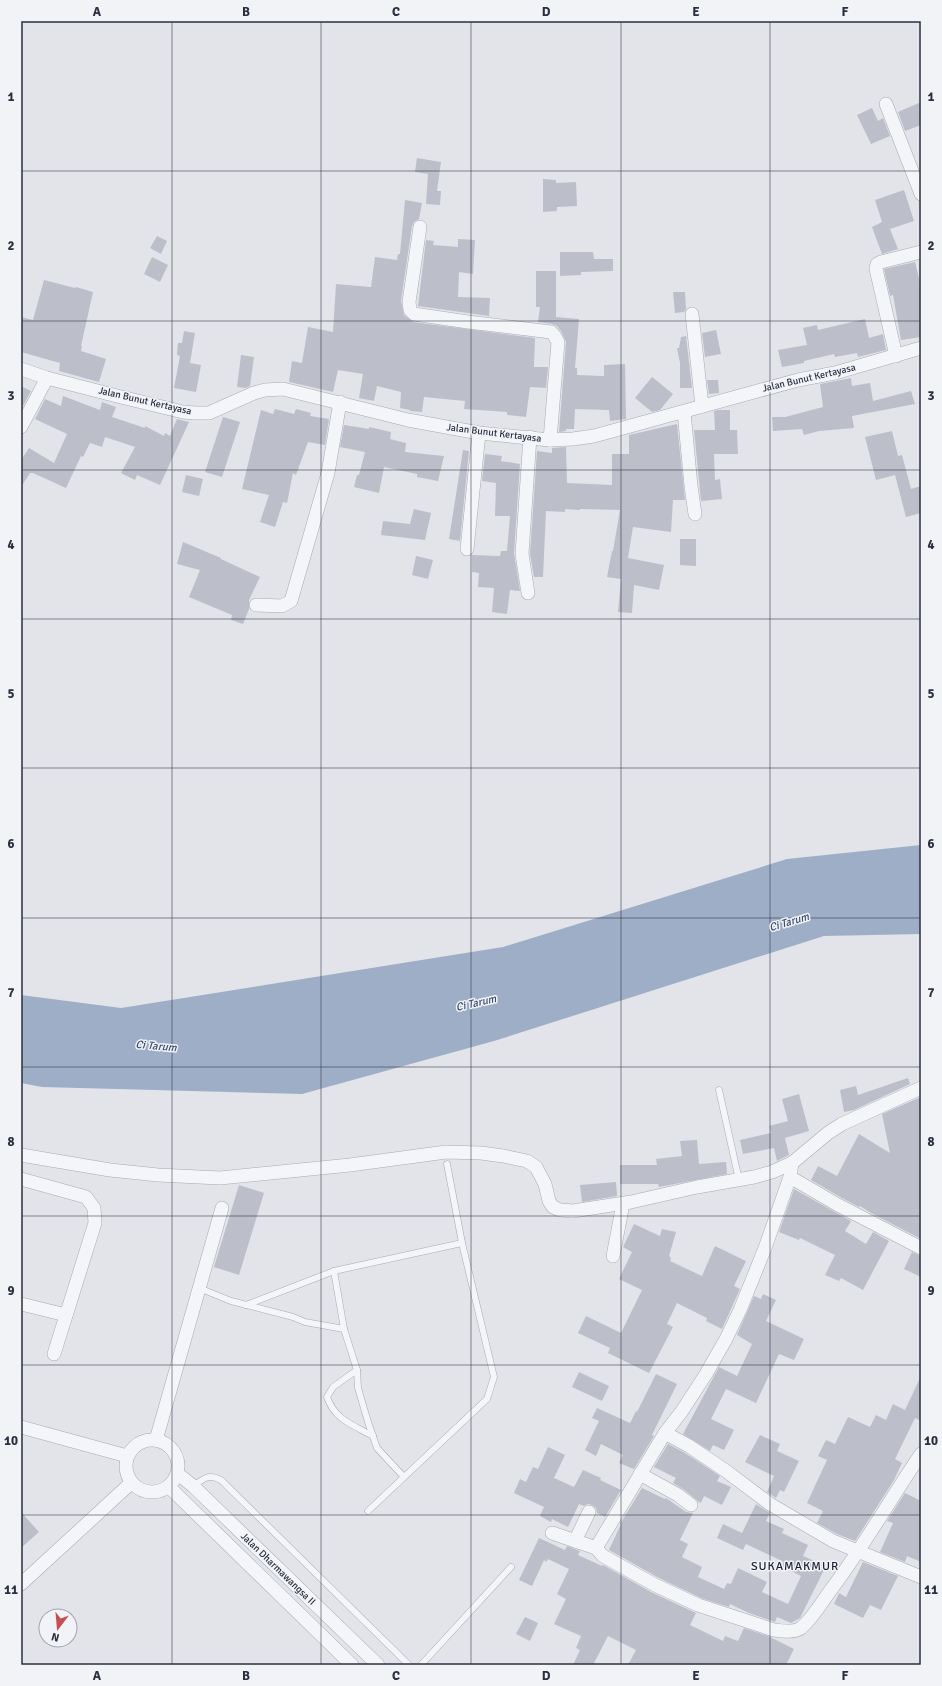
<svg xmlns="http://www.w3.org/2000/svg" width="942" height="1686" viewBox="0 0 942 1686" font-family="Signika,sans-serif">
  <style>
    .water { fill: #9faec7 }
    .building { fill: #bcbfc9 }
    .lines { fill: none; stroke-linecap: round; stroke-linejoin: round }
    .lane-casing { stroke: #a7aab3; stroke-width: 7 }
    .street-casing { stroke: #a7aab3; stroke-width: 14 }
    .lane { stroke: #f4f5f8; stroke-width: 6 }
    .street { stroke: #f4f5f8; stroke-width: 13 }
    .grid { fill: none; stroke: #2b3040; stroke-width: 1; stroke-opacity: 0.55 }
    .labels { text-anchor: middle; dominant-baseline: central; stroke-width: 3; stroke-linejoin: round; paint-order: stroke }
    .street-label { font-size: 10px; fill: #2b3040; stroke: #f1f3f7 }
    .water-label { font-size: 11px; font-style: italic; fill: #384b71; stroke: #f1f3f7 }
    .quarter-label { font-size: 12px; letter-spacing: 1px; fill: #1d2131; stroke: #f1f3f7 }
    .neatline { fill: none; stroke: #2b3040; stroke-width: 1.5 }
    .grid-label { font-size: 13px; text-anchor: middle; font-weight: bold; fill: #2b3040 }
  </style>
  <rect width="100%" height="100%" fill="#e2e4e9"/>
  <polygon class="water" points="921,845 921,934 824,936 494,1041 302,1094 42,1087 21,1083 21,995 121,1008 503,947 787,859"/>
  <g class="building">
    <polygon points="921,102 921,125 905,131 898,112"/>
    <polygon points="872,108 878,121 883,118 890,136 871,144 857,115"/>
    <polygon points="417,158 441,162 437,191 441,191 440,205 426,204 428,174 415,172"/>
    <polygon points="543,179 556,180 556,183 576,182 577,206 557,207 557,211 543,212"/>
    <polygon points="904,190 914,221 890,229 898,249 882,254 872,227 882,222 875,200"/>
    <polygon points="405,200 422,203 419,219 414,222 412,226 401,301 404,315 413,322 535,338 534,367 548,367 546,388 530,387 526,417 507,415 507,412 464,409 465,401 424,397 422,412 410,411 410,410 400,408 401,392 377,386 374,401 359,398 363,374 338,370 333,392 289,382 292,361 302,363 308,327 333,332 336,284 371,287 375,257 397,260 398,254 400,254"/>
    <polygon points="157,236 167,241 161,254 150,248"/>
    <polygon points="458,239 475,240 473,274 459,272 458,297 490,298 489,316 418,306 426,240 434,241 433,245 458,247"/>
    <polygon points="560,252 593,252 594,259 613,259 613,271 581,272 581,275 560,276"/>
    <polygon points="152,257 168,265 160,282 144,274"/>
    <polygon points="915,262 921,287 921,337 901,340 893,295 890,296 884,269"/>
    <polygon points="536,271 556,271 556,317 579,319 575,368 577,368 577,375 604,376 604,365 625,364 626,419 610,421 609,410 575,409 574,429 566,429 566,431 559,432 566,342 561,331 557,326 552,324 538,322 540,307 536,307"/>
    <polygon points="44,280 75,288 76,287 93,292 81,346 82,346 81,351 106,359 99,382 59,371 60,363 21,352 21,317 33,320"/>
    <polygon points="673,292 685,292 686,309 684,312 675,313"/>
    <polygon points="865,319 869,338 883,334 886,350 858,357 857,353 835,357 834,354 804,361 804,363 782,367 778,350 807,345 803,328 817,325 818,330"/>
    <polygon points="716,330 721,354 705,357 702,333"/>
    <polygon points="184,331 195,333 190,363 201,365 196,392 174,388 180,356 177,355 178,343 182,343"/>
    <polygon points="686,336 692,388 680,388 680,363 677,348 679,348 681,337"/>
    <polygon points="241,355 254,357 250,386 246,388 237,387"/>
    <polygon points="652,377 673,394 660,410 652,412 635,398"/>
    <polygon points="851,378 852,386 870,383 873,401 911,391 915,404 852,416 854,428 819,431 804,435 802,429 773,431 772,417 785,417 823,407 820,384"/>
    <polygon points="707,380 718,380 719,393 709,394"/>
    <polygon points="21,386 31,391 21,410"/>
    <polygon points="63,396 100,410 102,402 116,407 112,417 145,428 145,426 164,436 165,433 170,436 177,419 189,422 160,485 137,475 135,480 121,473 135,447 105,437 102,447 90,443 83,457 81,456 66,488 33,473 30,473 21,487 21,460 29,448 54,463 67,434 35,419 45,399 61,406"/>
    <polygon points="275,409 294,414 296,409 311,413 310,416 329,419 325,445 308,442 296,475 293,473 287,503 283,502 275,527 260,522 269,495 242,489 261,410 273,414"/>
    <polygon points="718,410 730,410 730,430 737,430 738,454 714,454 715,480 720,479 722,499 701,501 694,430 715,430 714,411"/>
    <polygon points="223,417 240,422 222,477 205,472"/>
    <polygon points="677,424 685,500 673,500 671,532 633,527 628,558 664,565 659,590 634,585 632,613 618,612 621,579 607,577 612,551 613,551 620,510 580,509 580,510 565,509 565,512 546,511 543,577 534,577 530,554 537,451 552,453 552,448 566,447 567,483 612,485 612,454 629,454 629,435"/>
    <polygon points="344,425 369,429 369,427 391,432 390,439 406,443 405,452 444,456 438,481 417,477 417,474 384,467 379,493 354,487 357,475 359,475 365,452 340,447"/>
    <polygon points="892,431 898,456 902,455 911,489 921,486 921,513 906,517 895,475 876,480 865,437"/>
    <polygon points="463,450 469,451 460,541 449,539"/>
    <polygon points="485,454 502,456 501,461 520,464 514,553 520,591 510,590 507,614 492,612 494,588 478,587 479,573 472,572 472,555 500,556 501,551 507,551 510,516 495,516 496,483 482,481"/>
    <polygon points="186,475 203,479 199,496 182,492"/>
    <polygon points="414,509 431,513 425,540 381,535 383,521 410,524"/>
    <polygon points="680,539 696,539 696,566 680,565"/>
    <polygon points="183,542 221,558 221,559 260,577 249,600 249,609 243,624 231,620 232,615 189,597 200,570 177,564"/>
    <polygon points="416,556 433,560 428,579 412,575"/>
    <polygon points="908,1078 910,1084 854,1110 844,1112 840,1090 856,1086 858,1095"/>
    <polygon points="799,1094 809,1131 785,1138 789,1155 777,1161 774,1148 743,1154 740,1140 771,1133 769,1126 788,1121 782,1099"/>
    <polygon points="921,1097 921,1239 871,1213 860,1206 859,1207 842,1198 811,1180 818,1166 837,1176 859,1134 890,1153 882,1114"/>
    <polygon points="697,1140 699,1164 726,1162 727,1174 659,1187 658,1184 620,1184 620,1165 657,1165 656,1159 682,1156 680,1141"/>
    <polygon points="616,1182 617,1196 582,1202 580,1185"/>
    <polygon points="239,1185 264,1193 239,1275 214,1267"/>
    <polygon points="794,1189 851,1221 845,1231 866,1244 873,1232 889,1241 863,1290 841,1278 839,1281 825,1275 835,1255 800,1238 799,1240 779,1232"/>
    <polygon points="634,1224 660,1236 662,1229 676,1232 669,1256 671,1258 670,1261 702,1276 715,1246 746,1261 734,1286 740,1289 722,1329 706,1321 707,1318 677,1303 667,1324 673,1327 649,1373 608,1353 610,1348 578,1333 586,1316 621,1333 642,1290 619,1279 632,1252 623,1247"/>
    <polygon points="912,1252 921,1256 921,1277 904,1269"/>
    <polygon points="763,1294 776,1300 766,1321 804,1339 794,1360 779,1354 756,1403 726,1389 711,1419 734,1430 724,1450 713,1445 710,1451 683,1434 719,1367 737,1376 752,1344 737,1335 754,1296 761,1299"/>
    <polygon points="579,1372 609,1386 602,1401 572,1387"/>
    <polygon points="656,1374 677,1384 652,1435 654,1436 634,1469 619,1463 623,1455 601,1444 596,1456 585,1450 599,1421 592,1418 597,1408 630,1423 636,1411 637,1412"/>
    <polygon points="921,1376 921,1421 915,1418 895,1459 902,1463 894,1480 855,1541 837,1534 817,1523 823,1511 807,1503 827,1460 818,1456 826,1440 835,1444 848,1417 870,1427 876,1415 886,1420 893,1404 905,1410"/>
    <polygon points="760,1435 780,1444 777,1451 799,1461 784,1492 780,1490 776,1498 767,1492 774,1476 745,1462"/>
    <polygon points="668,1444 685,1453 720,1476 717,1481 731,1487 722,1505 704,1496 701,1503 699,1502 683,1489 673,1483 676,1478 654,1467"/>
    <polygon points="548,1447 565,1455 554,1478 574,1487 583,1470 601,1478 600,1480 621,1490 605,1517 597,1513 596,1508 592,1505 588,1504 584,1506 579,1504 568,1527 552,1519 551,1522 540,1516 544,1507 514,1493 520,1479 526,1482 533,1467 538,1469"/>
    <polygon points="642,1488 665,1499 666,1498 686,1512 693,1513 680,1540 688,1544 682,1557 702,1567 698,1577 724,1589 727,1583 731,1584 738,1568 767,1582 762,1592 788,1604 801,1576 781,1566 784,1562 746,1544 743,1550 717,1538 723,1524 742,1533 756,1504 770,1513 766,1521 784,1529 782,1533 808,1545 803,1556 826,1566 800,1618 791,1623 777,1617 775,1622 749,1613 730,1604 729,1607 701,1598 659,1578 609,1550 621,1524 620,1524"/>
    <polygon points="905,1493 921,1501 921,1562 907,1556 905,1562 880,1552 893,1523 887,1521"/>
    <polygon points="21,1512 39,1532 21,1548"/>
    <polygon points="539,1538 565,1550 567,1546 580,1551 578,1555 602,1566 603,1565 651,1592 696,1613 690,1625 723,1641 725,1636 738,1641 744,1628 768,1636 794,1649 786,1665 628,1665 636,1650 608,1636 593,1665 573,1665 580,1650 576,1648 581,1636 554,1624 566,1599 557,1594 569,1569 548,1559 546,1562 544,1560 532,1586 519,1580"/>
    <polygon points="863,1562 898,1576 881,1610 870,1605 863,1618 834,1604 839,1593 846,1597"/>
    <polygon points="525,1617 538,1623 530,1641 516,1634"/>
  </g>
  <g class="lines">
    <g class="lane-casing">
      <g id="lane">
        <polyline points="719,1090 739,1180"/>
        <polyline points="334,1271 344,1329 357,1370 358,1388 368,1422 377,1448 403,1476"/>
        <polyline points="199,1288 231,1301 293,1317 305,1322 344,1329"/>
        <polyline points="246,1305 334,1271 462,1243"/>
        <path d="M357 1370 333 1387 327 1397C335 1420 353 1425 373 1436"/>
        <path d="M193 1486C204 1479 208 1473 221 1480L409 1665"/>
        <polyline points="368,1511 487,1399 494,1377 462,1243 447,1164"/>
        <polyline points="421,1665 511,1567"/>
      </g>
    </g>
    <g class="street-casing">
      <g id="street">
        <polyline points="886,104 921,194"/>
        <polyline points="420,227 409,302 410,310 414,314 468,322 551,332 554,335 558,342 550,440"/>
        <polyline points="692,314 702,406"/>
        <polyline points="896,356 876,269 877,264 881,262 921,252"/>
        <polyline points="21,369 47,378 117,396 183,412 195,413 209,413 254,393 265,390 283,389 408,420 479,433 550,440 573,439 594,436 798,380 835,373 921,348"/>
        <polyline points="684,412 691,486 695,514"/>
        <polyline points="21,427 47,378"/>
        <polyline points="467,549 479,433"/>
        <polyline points="528,593 522,554 530,437"/>
        <polyline points="256,605 282,606 291,601 328,473 340,402"/>
        <polyline points="21,1155 110,1170 158,1175 220,1178 350,1165 446,1152 481,1153 503,1156 527,1161 536,1167 545,1184 549,1201 553,1207 560,1210 573,1211 631,1202 697,1187 754,1177 772,1172 792,1163 828,1133 842,1124 921,1088"/>
        <polyline points="790,1177 838,1205 921,1248"/>
        <polyline points="21,1179 86,1197 94,1208 95,1223 54,1354"/>
        <polyline points="613,1256 623,1204"/>
        <polyline points="21,1304 66,1315"/>
        <polyline points="21,1427 127,1456"/>
        <polyline points="665,1433 689,1446 726,1471 770,1504 833,1541 921,1577"/>
        <circle cx="152" cy="1466" r="26"/>
        <polyline points="156,1440 222,1208"/>
        <polyline points="178,1474 193,1486 378,1665"/>
        <polyline points="640,1474 678,1495 691,1505"/>
        <polyline points="169,1487 352,1665"/>
        <path d="M552 1533 596 1548 603 1556 655 1585 698 1605 774 1630C782 1631 794 1633 801 1628 814 1617 823 1600 833 1587 865 1544 891 1498 921 1454"/>
        <polyline points="575,1541 589,1512"/>
        <polyline points="596,1548 665,1433 682,1411 706,1374 726,1339 740,1310 765,1248 790,1177 792,1163"/>
        <polyline points="21,1584 131,1483"/>
      </g>
    </g>
    <use href="#lane" class="lane"/>
    <use href="#street" class="street"/>
  </g>
  <path class="grid" d="M172 21V1665M321 21V1665M471 21V1665M621 21V1665M770 21V1665M21 171H921M21 321H921M21 470H921M21 619H921M21 768H921M21 918H921M21 1067H921M21 1216H921M21 1365H921M21 1515H921"/>
  <g class="labels">
    <g class="street-label">
      <text transform="translate(809 378) rotate(-13)">Jalan Bunut Kertayasa</text>
      <text transform="translate(145 401) rotate(13)">Jalan Bunut Kertayasa</text>
      <text transform="translate(494 433) rotate(7)">Jalan Bunut Kertayasa</text>
      <text transform="translate(278 1569) rotate(44)">Jalan Dharmawangsa II</text>
    </g>
    <g class="water-label">
      <text transform="translate(789 922) rotate(-17)">Ci Tarum</text>
      <text transform="translate(476 1003) rotate(-13)">Ci Tarum</text>
      <text transform="translate(156 1046) rotate(5)">Ci Tarum</text>
    </g>
    <g class="quarter-label">
      <text x="795" y="1566">SUKAMAKMUR</text>
    </g>
  </g>
  <rect width="942" height="1686" fill="none" stroke="#f1f3f7" stroke-width="44"/>
  <g transform="translate(58 1628) rotate(196)"><circle r="19" fill="#f1f3f7" stroke="#a2a5ae"/>
  <path d="M0-3L7 15L0 10L-7 15Z" fill="#c55053"/>
  <text y="-6" font-size="11" font-weight="bold" text-anchor="middle" fill="#2b3040">N</text>
  </g>
  <rect x="22" y="22" width="898" height="1642" class="neatline"/>
  <g class="grid-label">
    <text x="97" y="16">A</text>
    <text x="246" y="16">B</text>
    <text x="396" y="16">C</text>
    <text x="546" y="16">D</text>
    <text x="696" y="16">E</text>
    <text x="845" y="16">F</text>
    <text x="11" y="101">1</text>
    <text x="931" y="101">1</text>
    <text x="11" y="250">2</text>
    <text x="931" y="250">2</text>
    <text x="11" y="400">3</text>
    <text x="931" y="400">3</text>
    <text x="11" y="549">4</text>
    <text x="931" y="549">4</text>
    <text x="11" y="698">5</text>
    <text x="931" y="698">5</text>
    <text x="11" y="848">6</text>
    <text x="931" y="848">6</text>
    <text x="11" y="997">7</text>
    <text x="931" y="997">7</text>
    <text x="11" y="1146">8</text>
    <text x="931" y="1146">8</text>
    <text x="11" y="1295">9</text>
    <text x="931" y="1295">9</text>
    <text x="11" y="1445">10</text>
    <text x="931" y="1445">10</text>
    <text x="11" y="1594">11</text>
    <text x="931" y="1594">11</text>
    <text x="97" y="1680">A</text>
    <text x="246" y="1680">B</text>
    <text x="396" y="1680">C</text>
    <text x="546" y="1680">D</text>
    <text x="696" y="1680">E</text>
    <text x="845" y="1680">F</text>
  </g>
</svg>
